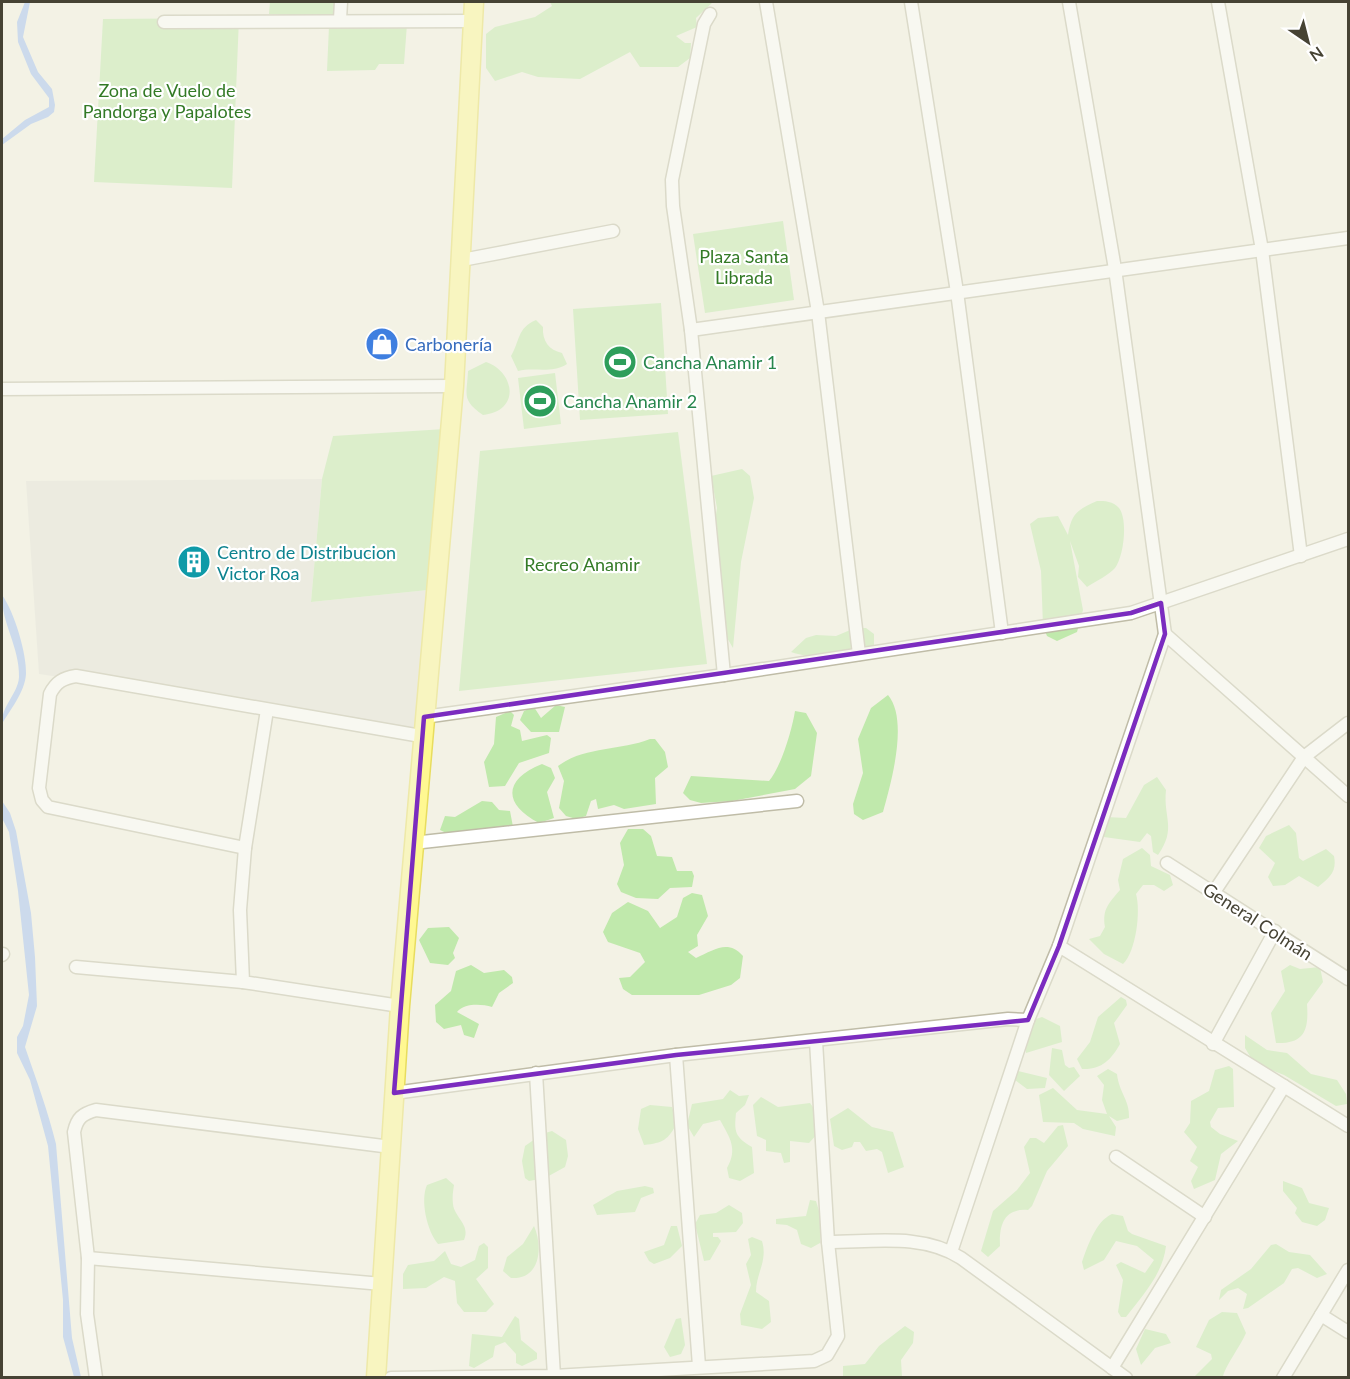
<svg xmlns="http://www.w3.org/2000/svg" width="1350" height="1379" viewBox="0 0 1350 1379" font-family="Lato,sans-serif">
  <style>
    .industrial { fill: #e5e3da }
    .green { fill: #c0e9ac }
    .water { fill: #9ebdf3 }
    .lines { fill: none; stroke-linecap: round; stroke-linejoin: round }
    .street-casing { stroke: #bfbca7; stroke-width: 15 }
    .primary-casing { stroke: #e8dd5e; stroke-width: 21 }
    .street { stroke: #fff; stroke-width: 12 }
    .primary { stroke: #fff892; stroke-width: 18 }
    .marked { fill: none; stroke: #7b2cbf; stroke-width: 4.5; stroke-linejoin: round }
    .labels { text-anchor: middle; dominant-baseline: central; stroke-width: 4.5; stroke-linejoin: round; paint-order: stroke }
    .park-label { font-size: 18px; fill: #337a26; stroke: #fff }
    .shop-label { font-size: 18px; fill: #366cbe; stroke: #fff; text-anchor: start }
    .leisure-label { font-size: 18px; fill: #27864d; stroke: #fff; text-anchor: start }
    .culture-label { font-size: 18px; fill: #0d838f; stroke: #fff; text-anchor: start }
    .street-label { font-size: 18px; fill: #464334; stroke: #fff }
  </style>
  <rect width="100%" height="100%" fill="#f3f2e5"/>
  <polygon class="industrial" points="322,479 311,602 428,590 422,731 39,674 26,481"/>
  <g class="green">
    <polygon points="270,2 335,2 335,17 269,14"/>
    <polygon points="550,2 713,2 696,18 697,27 676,36 685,43 691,43 690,58 678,67 640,67 630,52 580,79 538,77 522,72 495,81 486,68 486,34 495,27 535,17 552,6"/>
    <polygon points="239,18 232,188 94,182 103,19"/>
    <polygon points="407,24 404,64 379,64 375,70 327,71 329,26"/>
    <polygon points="783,221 794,300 705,313 693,234"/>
    <polygon points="661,303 668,414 580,420 573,309"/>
    <path d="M536 320 543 327C542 341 549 350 562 353L567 364C552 374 534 367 518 371L511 356C520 341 517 328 536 320Z"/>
    <path d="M486 362C515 372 521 411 483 415 461 400 467 395 468 371Z"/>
    <polygon points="555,373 561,424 524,429 518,378"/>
    <polygon points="445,429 428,590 311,602 322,479 333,436"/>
    <polygon points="678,432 707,664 459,691 480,451"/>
    <polygon points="742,469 750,476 754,498 741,562 733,648 726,636 721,571 712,540 717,508 711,476"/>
    <path d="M1097 501C1105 501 1113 501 1119 508 1128 519 1124 556 1115 568 1109 575 1096 581 1087 587L1078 577 1079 566 1070 541 1083 610 1077 632 1057 641 1047 636 1043 626 1041 571 1030 524 1038 518 1058 516 1068 535C1071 514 1078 509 1097 501Z"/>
    <path d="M855 628H866L874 634V645C858 662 812 659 791 652L806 638 816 635 836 636Z"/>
    <path d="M888 695C909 720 891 783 883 812L863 820 854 814 853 804 863 773 858 739 871 708Z"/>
    <polygon points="556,705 565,707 559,732 531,732 520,720 524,711 534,707 541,718"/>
    <polygon points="510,711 514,715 511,726 520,730 522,741 547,735 551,738 549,753 519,763 505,786 489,787 484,762 494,744 496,717"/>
    <path d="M795 711 806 713 817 733 811 776 795 789 732 801 701 803 690 800 683 793 691 776 769 781C781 767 792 730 795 711Z"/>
    <path d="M650 739H655L665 752 668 767 655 778 656 804 624 809 614 805 598 809 596 799 591 801 586 816 576 819 566 816 559 808 564 781 558 766C585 746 620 751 650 739Z"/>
    <path d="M542 764 551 768 555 778 547 792 554 818 539 823C502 804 504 779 542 764Z"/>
    <path d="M1157 777 1166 790C1163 818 1177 828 1158 855L1153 852 1151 836 1147 833 1140 842 1104 837 1098 823 1106 817 1126 818 1144 785Z"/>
    <path d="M482 801 492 802 499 810 510 811 514 832C483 841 470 845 440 830L445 816 455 817Z"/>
    <path d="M1289 825 1296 833 1299 858 1303 861 1326 849 1334 856C1337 872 1330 877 1318 887L1299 876 1285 885 1273 886 1268 877 1275 863 1259 848 1266 836Z"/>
    <polygon points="628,829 643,829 651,836 657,856 672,857 677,871 692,871 694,876 692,887 670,888 658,899 636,898 621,892 617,884 624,865 620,843"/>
    <path d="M1142 848 1150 855 1151 866 1170 875 1173 885 1164 891 1154 885H1143L1136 894C1141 911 1136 952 1123 964L1104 954 1089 939 1100 936 1105 927C1102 909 1109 903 1120 890L1118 880 1123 859Z"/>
    <path d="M692 893 702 895 708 916 697 935 698 946 688 952 696 958C714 950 728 939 743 956L740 978 731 985 699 995H632L623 989 619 978 630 977 645 962 640 953 608 942 603 932 612 913 628 902 648 911 660 928 677 917 683 898Z"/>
    <polygon points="449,927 459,938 453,953 455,958 448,965 430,963 419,940 428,928"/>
    <path d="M471 965 484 973 504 970 512 977 513 983 499 993 492 1007C481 1004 465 1003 457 1012L479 1024 474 1038 464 1035 461 1025 444 1029 436 1022 435 1005 451 991 456 971Z"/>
    <path d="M1290 965 1300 969 1320 967 1323 982 1307 1004C1309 1031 1304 1044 1276 1043L1271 1013 1285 991 1281 971Z"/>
    <path d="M1121 997 1126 1000 1127 1005 1114 1023 1120 1044C1111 1060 1101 1070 1082 1069L1077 1059 1090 1042 1098 1017Z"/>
    <polygon points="1042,1017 1060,1026 1062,1042 1026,1053 1024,1034 1027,1022"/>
    <polygon points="1245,1035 1267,1050 1287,1053 1311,1074 1337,1080 1346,1094 1347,1104 1336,1106 1284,1075 1254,1063 1245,1048"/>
    <polygon points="1052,1048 1062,1050 1065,1065 1069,1068 1074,1067 1080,1076 1064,1091 1049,1075"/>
    <polygon points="1229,1066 1233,1069 1234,1107 1218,1108 1210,1122 1211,1127 1220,1134 1238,1141 1221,1154 1215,1180 1194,1189 1191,1181 1198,1167 1190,1161 1197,1147 1184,1132 1190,1123 1191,1101 1209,1091 1215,1070"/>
    <path d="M1108 1069 1117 1074C1119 1093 1130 1100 1129 1118L1117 1121 1109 1116 1116 1127 1115 1136 1083 1129 1074 1123 1043 1122 1039 1095 1053 1088 1077 1110 1107 1114 1102 1100 1104 1085 1097 1076Z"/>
    <polygon points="1018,1071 1047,1078 1045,1088 1027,1089 1015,1080"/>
    <path d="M730 1090 739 1096 749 1095 745 1105 736 1113C734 1132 735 1137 752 1147L754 1173 740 1181 729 1178 727 1168C738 1149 730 1138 720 1120L703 1124 694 1137 687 1125 692 1104 723 1099Z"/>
    <polygon points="761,1097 778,1107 810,1103 822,1120 820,1131 809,1143 790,1141 790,1162 784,1163 781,1153 766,1151 766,1140 757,1136 753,1105"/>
    <path d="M650 1105 672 1107 677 1123C668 1140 663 1143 644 1145L638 1129 641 1109Z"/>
    <polygon points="848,1108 872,1127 893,1132 904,1167 888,1173 882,1152 877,1149 866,1151 860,1142 854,1142 852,1147 842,1150 834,1146 830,1119"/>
    <path d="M1063 1125 1068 1146 1047 1171 1032 1206 1028 1210C1004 1208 999 1225 1000 1246L988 1257 981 1251 993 1211 1017 1190 1030 1173 1024 1147 1030 1138H1036L1044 1143 1058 1126Z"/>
    <polygon points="552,1131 566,1140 568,1156 565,1167 545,1178 529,1181 525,1178 522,1161 525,1146 542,1134"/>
    <path d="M446 1178 454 1185C453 1191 452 1198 453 1204 454 1217 471 1225 464 1240L438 1244C427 1231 420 1200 427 1185Z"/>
    <polygon points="1283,1181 1302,1188 1309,1203 1329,1208 1325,1220 1317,1226 1302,1222 1295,1213 1297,1208 1283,1191"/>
    <polygon points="645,1186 653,1188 654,1193 641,1198 635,1212 597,1215 593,1205 617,1191"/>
    <polygon points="810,1200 816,1201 822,1221 820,1243 811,1248 801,1244 797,1230 787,1225 776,1224 776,1219 806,1216"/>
    <polygon points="729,1205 742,1213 743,1223 736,1232 713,1233 713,1237 718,1237 721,1241 710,1260 704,1261 695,1224 700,1215 716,1213"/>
    <path d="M1112 1214 1123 1216 1128 1231 1132 1234 1166 1246C1163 1274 1142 1296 1126 1317H1121L1118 1312 1123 1280 1116 1265 1121 1262 1145 1273 1154 1260 1137 1246 1116 1241 1104 1260 1084 1270 1082 1262C1088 1245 1096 1221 1112 1214Z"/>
    <path d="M534 1226C543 1246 541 1280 511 1278L503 1271 507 1257 523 1244Z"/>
    <polygon points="671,1226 677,1226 682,1246 670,1258 654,1264 649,1261 644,1252 664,1245"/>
    <path d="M752 1237 762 1241C768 1261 756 1273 756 1292L769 1301 771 1322 762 1329 741 1325 740 1314 751 1285 746 1264 751 1255 748 1239Z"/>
    <polygon points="484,1243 488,1247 488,1268 476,1279 494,1304 486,1312 464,1312 457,1303 455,1281 444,1277 426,1288 403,1289 403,1274 408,1265 434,1261 445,1251 451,1264 461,1267 475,1260 479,1246"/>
    <polygon points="1276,1244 1289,1252 1310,1255 1327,1274 1317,1278 1298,1268 1292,1269 1284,1283 1248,1308 1243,1309 1247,1294 1238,1288 1228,1291 1219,1300 1221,1290 1251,1269 1271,1245"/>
    <path d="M1222 1312 1237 1313 1246 1333C1241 1345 1224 1368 1223 1377H1194L1212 1359 1211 1354 1196 1347 1209 1320Z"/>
    <polygon points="515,1316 519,1319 521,1340 537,1353 537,1359 522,1366 516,1363 516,1354 505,1342 495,1346 493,1357 474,1368 469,1366 472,1334 502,1337"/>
    <polygon points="681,1318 685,1345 681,1354 670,1357 664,1347 676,1319"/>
    <polygon points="905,1326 914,1332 913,1343 901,1360 902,1377 843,1377 843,1366 865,1364 879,1346"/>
    <polygon points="1145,1329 1166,1334 1171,1343 1155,1348 1141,1365 1136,1349"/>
  </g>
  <g class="water">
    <polygon points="25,2 30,2 23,37 38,72 52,89 55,105 54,112 48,117 31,124 2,145 2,139 25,120 49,107 49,98 31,74 18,42 17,22"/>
    <path d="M2 595C14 611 27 654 26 674 25 692 10 710 2 724 1 706 18 694 19 677 20 648 1 622 2 595Z"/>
    <path d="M2 801 10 813 16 831 31 913 35 957 37 1006 25 1047C36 1079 48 1111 56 1144L72 1338 81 1377H74L63 1337V1300L48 1146 30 1080 17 1053V1037L23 1026 29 995 18 891 9 832 2 818Z"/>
  </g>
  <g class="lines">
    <g class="street-casing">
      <g id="street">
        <polyline points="766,2 818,312 859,654"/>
        <polyline points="911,2 957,292 1002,633"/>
        <polyline points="1218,2 1262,250 1301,556"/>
        <polyline points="710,14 704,24 672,180 673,206 691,330 724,675"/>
        <polyline points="340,19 341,2"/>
        <polyline points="164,22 473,21"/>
        <polyline points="462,260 613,231"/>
        <polyline points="691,330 1348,238"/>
        <polyline points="2,389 454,386"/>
        <polyline points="1165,634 1348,796"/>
        <polyline points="267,710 245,848 240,910 243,982 400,1006"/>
        <polyline points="424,717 724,675 1131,613 1348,539"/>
        <polyline points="413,843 797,801"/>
        <path d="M245 848 48 807 42 800 39 788 50 694C56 682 63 678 76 676L421 736"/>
        <polyline points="1167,863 1348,979"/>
        <polyline points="1214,892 1304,757 1348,723"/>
        <polyline points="1059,946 1348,1126"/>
        <polyline points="2,955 3,954"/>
        <polyline points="76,967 243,982"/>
        <polyline points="1213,1044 1275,931"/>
        <polyline points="676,1055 699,1366"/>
        <polyline points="536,1073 554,1376"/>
        <polyline points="394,1093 676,1055 1008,1019 1028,1020 1059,946 1165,634 1115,269 1069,2"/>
        <polyline points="1116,1157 1205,1217"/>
        <path d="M828 1242C873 1242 922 1233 961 1258L1126 1378"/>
        <polyline points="951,1252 1028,1020"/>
        <polyline points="88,1258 382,1284"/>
        <polyline points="1321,1315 1348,1332"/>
        <polyline points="1112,1368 1284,1086"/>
        <path d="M96 1378 87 1314 88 1258 74 1132C77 1118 82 1114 96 1110L391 1147"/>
        <polyline points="391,1378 554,1376 814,1361 827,1355 838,1336 828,1242 816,1041"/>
        <polyline points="1283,1378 1348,1270"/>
      </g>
    </g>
    <g class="primary-casing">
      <polyline id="primary" points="376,1378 400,1006 454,386 474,2"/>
    </g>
    <use href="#street" class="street"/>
    <use href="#primary" class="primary"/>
  </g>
  <path d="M0 0H1350V1379H0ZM1161 603 1165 634 1059 946 1028 1020 676 1055 394 1093 424 717 1131 613Z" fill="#f3f2e5" fill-opacity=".55" fill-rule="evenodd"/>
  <path class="marked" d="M1161 603 1165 634 1059 946 1028 1020 676 1055 394 1093 424 717 1131 613Z"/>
  <defs>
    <g id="shop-disc" transform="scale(1.725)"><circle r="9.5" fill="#3f7fe0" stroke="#fff"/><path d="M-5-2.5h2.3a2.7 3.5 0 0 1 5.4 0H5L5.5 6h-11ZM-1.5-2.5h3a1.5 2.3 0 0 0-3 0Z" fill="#fff"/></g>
    <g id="stadium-disc" transform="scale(1.725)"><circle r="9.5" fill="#2e9e5b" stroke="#fff"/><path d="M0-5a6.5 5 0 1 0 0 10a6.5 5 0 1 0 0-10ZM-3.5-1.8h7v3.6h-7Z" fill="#fff"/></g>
    <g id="building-disc" transform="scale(1.725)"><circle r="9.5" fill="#0f9aa8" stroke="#fff"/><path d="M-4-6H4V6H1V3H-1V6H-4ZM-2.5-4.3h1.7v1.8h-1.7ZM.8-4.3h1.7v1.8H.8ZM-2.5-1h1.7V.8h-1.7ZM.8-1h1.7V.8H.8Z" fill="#fff"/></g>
  </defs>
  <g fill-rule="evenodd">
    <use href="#shop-disc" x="382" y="344"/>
    <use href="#stadium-disc" x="620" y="362"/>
    <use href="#stadium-disc" x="540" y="401"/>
    <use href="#building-disc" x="194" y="562"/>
  </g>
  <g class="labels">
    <g class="park-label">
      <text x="167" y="90">Zona de Vuelo de<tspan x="167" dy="21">Pandorga y Papalotes</tspan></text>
      <text x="744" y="256">Plaza Santa<tspan x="744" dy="21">Librada</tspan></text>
      <text x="582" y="564">Recreo Anamir</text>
    </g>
    <g class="shop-label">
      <text x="405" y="344">Carbonería</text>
    </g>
    <g class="leisure-label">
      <text x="643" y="362">Cancha Anamir 1</text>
      <text x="563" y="401">Cancha Anamir 2</text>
    </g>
    <g class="culture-label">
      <text x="217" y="552">Centro de Distribucion<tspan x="217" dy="21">Victor Roa</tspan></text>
    </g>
    <g class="street-label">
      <text transform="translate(1258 921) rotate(33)">General Colmán</text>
    </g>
  </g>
  <rect width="1350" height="1379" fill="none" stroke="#464334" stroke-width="6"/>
  <g transform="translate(1308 42) rotate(145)" stroke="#ffffff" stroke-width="4.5" paint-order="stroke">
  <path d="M0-4.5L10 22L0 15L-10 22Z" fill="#464334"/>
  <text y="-9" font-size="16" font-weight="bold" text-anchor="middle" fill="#464334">N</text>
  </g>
</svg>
